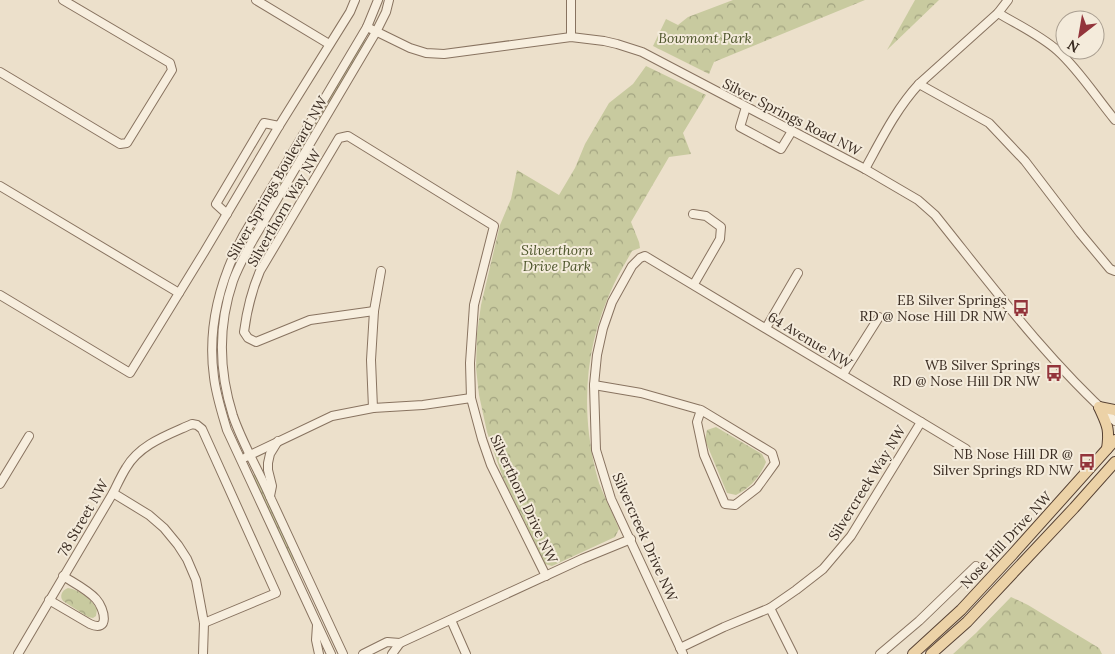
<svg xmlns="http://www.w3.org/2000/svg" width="1115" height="654" viewBox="0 0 1115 654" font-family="Lora,serif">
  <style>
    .grass { fill: url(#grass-dots) }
    .forest { fill: url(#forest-crowns) }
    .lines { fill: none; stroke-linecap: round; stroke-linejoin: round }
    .minor-casing { stroke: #887360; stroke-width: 10 }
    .major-casing { stroke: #574234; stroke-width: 12 }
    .minor { stroke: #f7eede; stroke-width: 8 }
    .major { stroke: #ecd2a7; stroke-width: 10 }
    .labels { text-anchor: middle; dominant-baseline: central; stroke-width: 4; stroke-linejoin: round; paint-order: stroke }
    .park-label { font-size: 14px; font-style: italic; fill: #4d552b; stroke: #f4ebdb }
    .street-label { font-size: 14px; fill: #3a2c22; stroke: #f4ebdb }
    .poi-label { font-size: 14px; fill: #3a2c22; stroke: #f4ebdb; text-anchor: end }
  </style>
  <defs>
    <pattern id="grass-dots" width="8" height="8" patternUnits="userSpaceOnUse" patternTransform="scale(1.25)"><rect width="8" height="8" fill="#c8ca9f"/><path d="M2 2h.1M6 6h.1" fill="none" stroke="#a3a481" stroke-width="1.8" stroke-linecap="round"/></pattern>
    <pattern id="forest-crowns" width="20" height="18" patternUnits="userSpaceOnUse" patternTransform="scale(1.25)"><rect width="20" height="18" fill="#c8ca9f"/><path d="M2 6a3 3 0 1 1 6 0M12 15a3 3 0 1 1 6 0" fill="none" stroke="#a3a481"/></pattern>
  </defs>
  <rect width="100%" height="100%" fill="#ece0cb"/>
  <g class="grass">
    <polygon points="369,38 241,257 219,350 215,350 215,341 223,288 243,242 363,41"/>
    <path d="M256 474 295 559 292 561C277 533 264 505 252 475Z"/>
  </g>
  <g class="forest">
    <polygon points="733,0 865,0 714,62 709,74 653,46 666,19 678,25 688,17"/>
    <polygon points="915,0 939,0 887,50"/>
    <path d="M646 66 706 95 683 133 691 154 669 157 631 222 639 242 640 248 632 251C626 262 619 273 614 284 591 332 583 381 589 434 591 450 594 467 599 483 605 498 613 514 619 529L615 537 552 566 545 564 503 478 487 432 479 395 476 368 477 334 481 305 500 225 511 199 517 170 559 195 575 168 585 144 609 103 633 84Z"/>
    <path d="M716 427 762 454 766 462C760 477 750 488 736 495L727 493 705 440 707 430Z"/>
    <path d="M68 588C80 590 91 599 97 609L96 616 93 618 88 617 63 601C59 596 62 590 68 588Z"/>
    <polygon points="1011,597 1028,605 1099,648 1102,654 953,654 976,633"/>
  </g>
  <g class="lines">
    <g class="minor-casing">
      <g id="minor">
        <polyline points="256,0 329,44"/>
        <path d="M998 13C1018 25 1040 35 1058 51 1079 70 1096 97 1115 120"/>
        <path d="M367 27 410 48 426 53 444 54 571 37 604 41 617 44 642 52 865 169 918 200 935 215C992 286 1047 360 1115 421"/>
        <polyline points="571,37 571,0"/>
        <polyline points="0,72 120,144 127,143 172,70 170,63 63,0"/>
        <polyline points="919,84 989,123 1025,161 1080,233 1110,269 1115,271"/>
        <polyline points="746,107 740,127 781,149 792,131"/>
        <path d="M865 169C881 140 896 109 919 84L998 13 1008 0"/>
        <polyline points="0,186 179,293"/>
        <polyline points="227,214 216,204 264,123 279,126"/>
        <polyline points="693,214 706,216 721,227 720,239 694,284"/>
        <polyline points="0,295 130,373 203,254 279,126 350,12 355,0"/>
        <path d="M374 311 310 320 256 342 248 338 244 332C247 309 251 292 260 271L339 138 348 136 494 226 474 305 470 363 471 398 482 439 491 465 546 576"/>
        <polyline points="766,328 798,273"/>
        <polyline points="843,374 879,317"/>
        <polyline points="594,385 641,393 701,410 697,422 704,455 725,504 735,505 757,488 775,463 772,453 701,410"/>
        <polyline points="373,408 371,360 374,311 381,271"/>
        <polyline points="246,457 332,416 373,408 423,405 471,398"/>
        <polyline points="0,484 29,436"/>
        <polyline points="113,493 149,515 164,528 178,545 187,559 196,580 204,623 203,654"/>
        <polyline points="270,496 272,486 268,470 268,463 270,454 278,441"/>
        <path d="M49 600 90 624C110 633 105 609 96 599 88 590 74 583 63 576"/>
        <polyline points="770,608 793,654"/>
        <polyline points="451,620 466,654"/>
        <polyline points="317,625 316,640 319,654"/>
        <polyline points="680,648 724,627 770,608 796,590 823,569 851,536 921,422"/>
        <path d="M18 654 113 493C117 485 121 476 126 468 140 444 168 435 192 424L197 425 202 429 276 593 204 623"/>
        <path d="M331 654 227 430C222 413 216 395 214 377 207 327 220 280 243 236L367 27 378 0"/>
        <path d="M343 654C319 602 295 551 271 499 259 471 243 445 233 416 219 372 218 325 233 281 238 267 246 253 253 240L376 32 386 12 389 0"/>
        <polyline points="363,654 387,642 400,643"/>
        <polyline points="392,654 400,643 582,559 631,539"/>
        <polyline points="683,654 611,499 596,450 594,385 597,355 603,328 612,302 632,266 640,258 645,256 966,449"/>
        <polyline points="880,654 919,621 976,566"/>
      </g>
    </g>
    <g class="major-casing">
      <g id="major">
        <path d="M1099 407C1107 425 1110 428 1107 449"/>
        <polyline points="1099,407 1115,410"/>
        <polyline points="913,654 961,610 1012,555 1115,440"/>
        <polyline points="931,654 967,622 1074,508 1115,462"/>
      </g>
    </g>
    <use href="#minor" class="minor"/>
    <use href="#major" class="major"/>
  </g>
  <defs>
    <g id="bus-bare" transform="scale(1.35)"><path d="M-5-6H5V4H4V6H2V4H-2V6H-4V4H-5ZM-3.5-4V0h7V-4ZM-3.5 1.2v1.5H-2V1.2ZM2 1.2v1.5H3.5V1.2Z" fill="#93343b" stroke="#f4ebdb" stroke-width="2.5" paint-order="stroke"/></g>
  </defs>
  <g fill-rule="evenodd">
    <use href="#bus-bare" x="1021" y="308"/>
    <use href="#bus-bare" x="1054" y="373"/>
    <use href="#bus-bare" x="1087" y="462"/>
  </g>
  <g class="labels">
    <g class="park-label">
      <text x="705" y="38">Bowmont Park</text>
      <text x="557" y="250">Silverthorn<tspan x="557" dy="16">Drive Park</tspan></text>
    </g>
    <g class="street-label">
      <text transform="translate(792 117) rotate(27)">Silver Springs Road NW</text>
      <text transform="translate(277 178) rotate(-60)">Silver Springs Boulevard NW</text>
      <text transform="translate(284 208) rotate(-60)">Silverthorn Way NW</text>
      <text transform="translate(810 340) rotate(31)">64 Avenue NW</text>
      <text transform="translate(867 483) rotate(-58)">Silvercreek Way NW</text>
      <text transform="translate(524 499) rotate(65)">Silverthorn Drive NW</text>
      <text transform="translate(83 518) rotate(-60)">78 Street NW</text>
      <text transform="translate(645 537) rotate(66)">Silvercreek Drive NW</text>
      <text transform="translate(1006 540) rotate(-47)">Nose Hill Drive NW</text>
    </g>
    <g class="poi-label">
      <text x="1007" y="300">EB Silver Springs<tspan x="1007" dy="16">RD @ Nose Hill DR NW</tspan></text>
      <text x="1040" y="365">WB Silver Springs<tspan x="1040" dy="16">RD @ Nose Hill DR NW</tspan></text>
      <text x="1073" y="454">NB Nose Hill DR @<tspan x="1073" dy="16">Silver Springs RD NW</tspan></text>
    </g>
  </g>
  <g transform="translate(1080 35) rotate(211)"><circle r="24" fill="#f4ebdb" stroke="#aa9f91"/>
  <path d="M0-4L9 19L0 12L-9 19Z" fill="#93343b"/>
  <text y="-8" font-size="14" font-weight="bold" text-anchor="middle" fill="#3a2c22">N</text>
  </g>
</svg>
